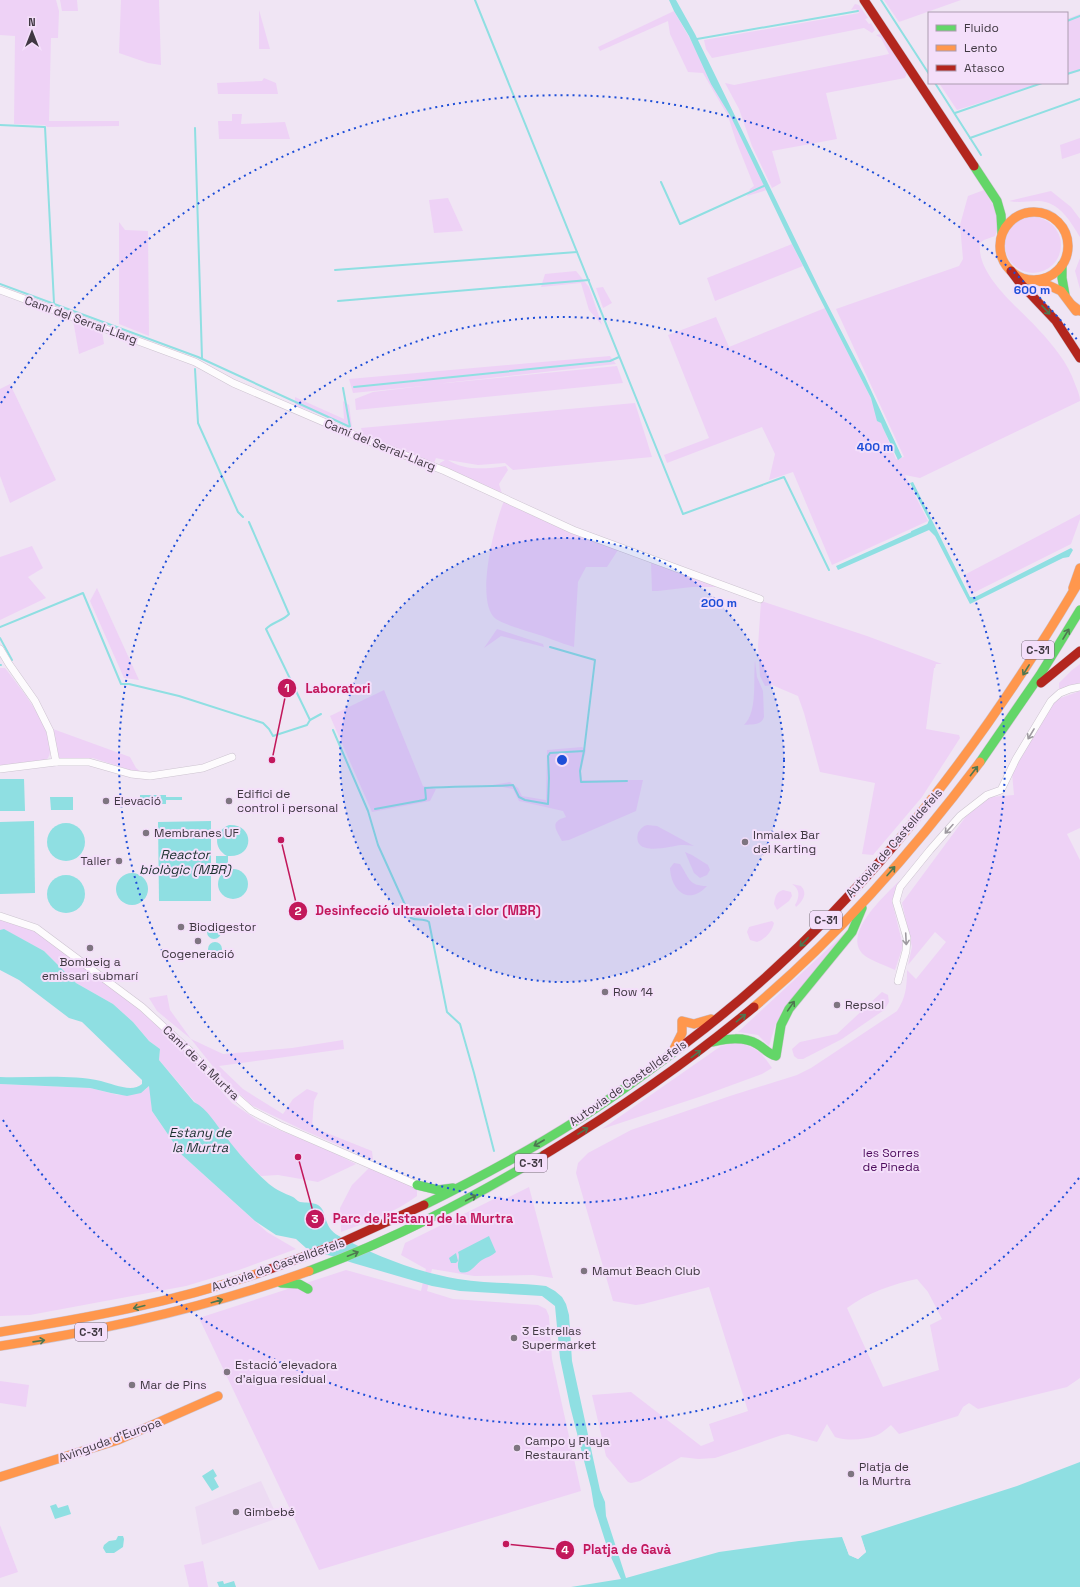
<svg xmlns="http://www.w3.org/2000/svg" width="1080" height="1587" viewBox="0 0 1080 1587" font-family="'Space Grotesk',sans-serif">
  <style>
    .built { fill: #eddbf3 }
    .green { fill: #eed2f6; fill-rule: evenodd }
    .water { fill: #8fdfe2 }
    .pier { fill: #f0e5f4 }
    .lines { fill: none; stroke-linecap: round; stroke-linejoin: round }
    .stream { stroke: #8fdfe2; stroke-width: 2 }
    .street-casing { stroke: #cdc4d0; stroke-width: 8 }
    .fast-casing { stroke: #cdc4d0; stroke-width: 10 }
    .slow-casing { stroke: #cdc4d0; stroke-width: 10 }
    .jam-casing { stroke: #cdc4d0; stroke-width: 10 }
    .street { stroke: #fdfbfd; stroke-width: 7 }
    .fast { stroke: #63d668; stroke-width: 9 }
    .slow { stroke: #ff974d; stroke-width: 9 }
    .jam { stroke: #b3261e; stroke-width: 9 }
    .oneway { stroke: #4e7751 }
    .oneway2 { stroke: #9e9aa0 }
    .ring { fill: none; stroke: #1d4ed8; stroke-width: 2; stroke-dasharray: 2 4 }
    .poi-dot { fill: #7e7580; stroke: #f4dffa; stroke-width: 1.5 }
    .labels { text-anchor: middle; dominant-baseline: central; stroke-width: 4; stroke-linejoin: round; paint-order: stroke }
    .shield { fill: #f4dffa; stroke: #766a79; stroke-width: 1 }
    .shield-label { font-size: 11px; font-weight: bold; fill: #403842 }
    .street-label { font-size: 12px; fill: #403842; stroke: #f4dffa }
    .poi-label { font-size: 12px; fill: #403842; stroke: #f4dffa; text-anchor: start }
    .park-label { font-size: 12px; fill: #4c0b5c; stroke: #f4dffa }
    .water-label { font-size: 13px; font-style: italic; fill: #1a2f2e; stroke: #f4dffa }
    .centre { fill: #1d4ed8; stroke: #f4dffa; stroke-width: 2 }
    .ring-label { font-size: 12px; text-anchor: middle; font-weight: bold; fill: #1d4ed8; stroke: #f4dffa; stroke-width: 4; stroke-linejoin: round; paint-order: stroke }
    .leader { fill: none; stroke: #c2185b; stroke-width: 1.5 }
    .callout-dot { fill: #c2185b; stroke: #f4dffa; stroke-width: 1.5 }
    .mark-label { font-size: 12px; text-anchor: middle; font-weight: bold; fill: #fff }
    .callout-label { font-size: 13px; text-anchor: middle; font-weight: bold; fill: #c2185b; stroke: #f4dffa; stroke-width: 4; stroke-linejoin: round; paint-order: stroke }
  </style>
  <rect width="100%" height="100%" fill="#f0e5f4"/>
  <polygon class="built" points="261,1481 278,1518 202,1545 195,1507"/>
  <g class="green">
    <polygon points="0,0 56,0 59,11 58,38 51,38 49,121 119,121 119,126 47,127 45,125 14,124 15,36 0,35"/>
    <polygon points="60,0 77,0 78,11 62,11"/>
    <polygon points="121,0 159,0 161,65 148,63 119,53"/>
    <polygon points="884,0 961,0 899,22"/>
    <polygon points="855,4 859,5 868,18 865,19 869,24 871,23 875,30 872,33 864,28 712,58 706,49 704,40 859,13 856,9 851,10"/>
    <polygon points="259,10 270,49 259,49"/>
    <polygon points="674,11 711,75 767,190 747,196 750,189 754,186 736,141 728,116 703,73 688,72 670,34 668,21 600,51 598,47"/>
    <polygon points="1080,14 1080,71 1067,75 1067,19"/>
    <polygon points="881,34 907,73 905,78 826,93 837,139 772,151 781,183 772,188 752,146 739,109 725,83 734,85 889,54 881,38 876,35"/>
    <polygon points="264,78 276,83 278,94 218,94 217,83 262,81"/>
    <polygon points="939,83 1043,83 957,110"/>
    <polygon points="232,114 242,114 241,124 285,122 290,139 219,139 218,121 232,121"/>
    <polygon points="1080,138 1080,153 1062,159 1060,145"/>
    <path d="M984 190C993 204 1003 219 995 236L984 240 980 243C976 275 1018 307 1038 329 1053 345 1068 363 1075 384 1077 389 1080 395 1080 401L920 478 905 475 928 521 832 565 793 472 769 480 775 454 762 427 667 463 664 455 709 438 668 335 716 317 729 347 825 308 871 398 896 459 904 457 836 309 959 266 963 259 960 225 968 196Z"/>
    <path d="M1051 191 1071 207 1080 219V237C1070 221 1059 201 1038 201 1028 201 1019 203 1009 201Z"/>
    <polygon points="448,198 463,231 434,233 429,200"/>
    <circle cx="1033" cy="245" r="28"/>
    <polygon points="119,222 125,230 148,231 149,336 119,324"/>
    <polygon points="792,244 803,266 715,301 707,278"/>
    <polygon points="1080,258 1080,289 1075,271"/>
    <polygon points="576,271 589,287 602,325 589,310 581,283 541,287 545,274"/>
    <polygon points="603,287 612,303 603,308 596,288"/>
    <polygon points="73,320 102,331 104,344 79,354"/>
    <polygon points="610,356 616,364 436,384 617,366 623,383 356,410 355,399 373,392 423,386 353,393 349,379"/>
    <polygon points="10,384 56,480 10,503 0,476 0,389"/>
    <polygon points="295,397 344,419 343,401 349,405 352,427 295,405"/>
    <path d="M635 403 652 457 513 470 505 463 478 465 448 460C465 471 486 469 506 466L508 470 499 484 502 494 439 467 440 463 445 460 436 458 434 463 363 435 361 428Z"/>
    <path d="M504 501 618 550 607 567H586L578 582 574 647C560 643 547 637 533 633 524 630 503 624 496 619 474 603 495 522 504 501Z"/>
    <polygon points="1080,514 1080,519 1071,544 971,594 966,583 966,574"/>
    <polygon points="32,546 43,568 28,577 46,598 0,620 0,557"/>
    <polygon points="651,563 719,587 692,587 658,591 652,591"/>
    <polygon points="97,588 139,680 124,678 90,601"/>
    <polygon points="761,601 867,636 942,664 936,664 935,668 934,668 926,729 959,735 960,738 922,797 873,855 862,854 875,783 820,772 804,713 798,696 772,685 765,686 760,676 758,646"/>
    <polygon points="497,629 543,644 544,647 501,636 484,648"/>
    <path d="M755 660 757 677 763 691 764 717C761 726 751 724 744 725 758 712 753 679 755 660Z"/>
    <polygon points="1080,664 1080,683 1059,691 1059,683 1072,670"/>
    <path d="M0 668H5C21 689 47 720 50 747 51 752 49 757 46 761L0 767Z"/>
    <polygon points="384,690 423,786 436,789 430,801 372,812 330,716"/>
    <path d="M1080 691V828L1067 834 1080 860V1378L1067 1387 978 1409 969 1403 963 1407 958 1416 899 1434 891 1425C886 1429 881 1434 875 1436 863 1440 847 1441 835 1437L827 1424 817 1442 788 1434 782 1435 715 1458 698 1459 681 1457 640 1481 631 1483 628 1482 606 1456 592 1395 631 1392 701 1446 714 1441 709 1424 748 1411 709 1287 643 1304 636 1305 613 1301 576 1173 578 1163 588 1153 631 1130 730 1096 797 1075 811 1068 897 1011C906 998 907 985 907 970L916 979 946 942 935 932 908 965 912 947 902 903 967 815 991 797 1014 795 1012 773 1055 700ZM917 1279 928 1292 942 1319 930 1325 939 1370 883 1387 847 1308C867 1293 893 1284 917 1279Z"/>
    <polygon points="53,729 130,757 136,768 142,773 136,772 93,758 58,759"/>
    <path d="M582 747 586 750 581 771 582 780H643L636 811 569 840 562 841C556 829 549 822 566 817L563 811 519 801 513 789 493 785 510 782 518 788 522 796 546 800 547 750Z"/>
    <path d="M647 825 657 826 694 846C690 845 686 845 681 845 671 846 632 858 638 833 640 829 643 826 647 825Z"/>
    <polygon points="685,852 692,855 708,865 710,870 707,875 700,878 694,873"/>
    <path d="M674 863 680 864C689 877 688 886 707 886 689 906 671 891 670 868Z"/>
    <path d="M899 881 892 901 903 946 895 970C887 966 871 961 864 955 841 934 885 896 899 881Z"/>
    <path d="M792 884 801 886C808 893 803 901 796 907L795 905C800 897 800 889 792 884Z"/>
    <path d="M783 890 791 892 792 896 789 901 777 910 774 904C775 897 776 892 783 890Z"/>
    <polygon points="0,919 33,929 130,1002 183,1048 232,1103 260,1122 330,1151 356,1164 318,1182 278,1175 261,1176 247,1163 159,1060 160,1049 149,1041 133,1022 113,1004 76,983 44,951 5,930 0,930"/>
    <path d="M772 921 774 923C772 932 765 939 757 942L750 940 747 932 749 927Z"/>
    <polygon points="845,933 776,1023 769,1046 758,1035 738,1032"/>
    <polygon points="882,992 888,995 889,1002 884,1010 842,1039 803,1059 798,1059 794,1056 792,1049 800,1042 837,1034"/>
    <polygon points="167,995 170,1010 191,1039 223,1054 292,1048 343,1040 344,1049 219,1066 243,1089 283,1114 293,1099 307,1089 318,1093 314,1101 312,1127 372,1151 373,1160 303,1130 251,1105 219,1074 191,1039 157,1011 149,998"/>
    <path d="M737 1043C757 1047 761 1052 772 1068L762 1074 702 1096 602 1129 721 1046Z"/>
    <polygon points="0,1084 90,1088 118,1095 145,1090 150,1085 152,1111 182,1155 267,1232 296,1249 239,1270 186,1286 30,1315 0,1316"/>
    <path d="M369 1168 414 1186 417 1190V1196C394 1213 368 1222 341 1232L340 1208 352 1185Z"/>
    <polygon points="529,1187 553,1278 533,1275 474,1276 432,1269 427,1291 453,1299 538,1305 546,1309 549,1316 552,1359 581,1491 319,1570 199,1318 346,1270 421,1291 426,1269 401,1255 405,1243 500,1196 505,1199"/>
    <polygon points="0,1381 29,1385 26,1407 0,1403"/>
    <polygon points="0,1525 18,1572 0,1578"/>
    <polygon points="203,1561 208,1587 189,1587 184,1565"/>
  </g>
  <g class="water">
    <polygon points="669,0 676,0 695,34 822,294 865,377 902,457 898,460 883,428 881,423 877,421 871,398 792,244 731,117 711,84 689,36 674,11"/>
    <polygon points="913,482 970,597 975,597 1071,548 1073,550 1069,557 1063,558 970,604 935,536 929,530 838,570 836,566 927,525 929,520 910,483"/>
    <polygon points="0,779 24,779 25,811 0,811"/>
    <polygon points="140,795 166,795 166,797 182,797 182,800 166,800 166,804 140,804"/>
    <polygon points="50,797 73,797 73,810 51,810"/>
    <polygon points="34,821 35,893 0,894 0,822"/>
    <polygon points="211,821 211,901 159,901 158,822"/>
    <circle cx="66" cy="842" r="19"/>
    <path d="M229 825C255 824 255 858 228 856V864H216V856H227C213 848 214 831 229 825Z"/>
    <circle cx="233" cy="884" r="15"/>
    <circle cx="132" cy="889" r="16"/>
    <circle cx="66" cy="894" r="19"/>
    <circle cx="214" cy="932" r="7"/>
    <path d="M4 929 44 951 76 983 113 1004 133 1022 149 1041 160 1049 159 1060 194 1102C208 1109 216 1125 226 1137 239 1154 253 1170 269 1184 276 1190 284 1193 293 1197 295 1198 297 1201 300 1202 306 1203 312 1202 318 1205 328 1211 322 1227 339 1236 375 1256 417 1272 458 1279 487 1284 517 1282 546 1286L555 1291 562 1297 566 1304 569 1315 572 1361 600 1490 605 1502 606 1516 626 1578 719 1552 799 1541 842 1537 849 1555 858 1559 866 1552 861 1536 1017 1486 1080 1462V1587H571L621 1579 609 1553 594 1506 591 1488 570 1406 560 1358 555 1306 542 1296 460 1291 432 1286 353 1263 306 1248 296 1239 276 1235 255 1221 182 1155 152 1111 149 1086 141 1093 127 1096 111 1093 90 1088 0 1084V1077C33 1078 69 1074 101 1081 113 1084 132 1093 142 1084V1080L82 1022 69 1018 19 980 0 970V930Z"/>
    <circle cx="215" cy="949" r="7"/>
    <path d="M489 1236 496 1252C492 1256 487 1257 482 1260 474 1265 471 1275 460 1272 455 1265 461 1259 458 1252Z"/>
    <polygon points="456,1253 458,1261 456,1263 451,1263 449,1258"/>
    <polygon points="213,1469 217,1476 214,1478 219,1487 212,1491 202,1476"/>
    <polygon points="56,1504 58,1508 68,1505 71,1514 55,1519 50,1506"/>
    <polygon points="118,1536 123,1536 124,1539 123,1547 114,1553 106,1553 103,1548 104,1545 109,1541 116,1540"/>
    <polygon points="223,1581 224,1584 234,1581 236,1587 219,1587 217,1582"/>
  </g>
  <polygon class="pier" points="842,1535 844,1536 850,1554 857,1557 863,1551 859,1537 860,1535 866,1552 858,1559 849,1555"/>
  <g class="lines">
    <g class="stream">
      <polyline points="475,0 683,514 784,477 829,570"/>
      <polyline points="881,0 929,74"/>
      <polyline points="1067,21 1080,16"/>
      <polyline points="697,39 858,11"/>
      <polyline points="1067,74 1080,70"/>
      <polyline points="935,83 981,155"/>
      <polyline points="955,113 1042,83"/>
      <polyline points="0,125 45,127 54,303"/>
      <polyline points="195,128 202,358"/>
      <polyline points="970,138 1080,99"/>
      <polyline points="661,182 680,224 766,185"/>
      <polyline points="335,270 577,252"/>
      <polyline points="0,284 198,357 350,427 343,388"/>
      <polyline points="338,301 589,280"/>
      <polyline points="195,369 198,423 238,512 243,517"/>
      <polyline points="354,387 610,361 619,357"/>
      <path d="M249 522 289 614C283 621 272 622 266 629L310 720"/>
      <polyline points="912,532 930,524"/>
      <polyline points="0,627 83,593 121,684 129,684 179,696 263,723 269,729 273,736 307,725 310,720 321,714"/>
      <polyline points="0,638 12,660"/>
      <polyline points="550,647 595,660 584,751"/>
      <polyline points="0,665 1,665"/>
      <path d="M333 730 368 811 378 845 411 918C417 921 423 918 429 922L447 1012 460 1024 474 1073 494 1151"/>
      <path d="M375 809 424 800 426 799 425 788C454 786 483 787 513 785L519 797 525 800 548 804 549 778 548 756 550 753 584 751 580 771 581 782 627 781"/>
    </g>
    <g class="street-casing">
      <g id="street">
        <polyline points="0,290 195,362 233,383 361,438 445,471 573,530 760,599"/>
        <polyline points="0,649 9,664 35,701 50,731 56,762 0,769"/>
        <polyline points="56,762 89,762 131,774 150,776 203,768 232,757"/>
        <polyline points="0,916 36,928 142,1007 190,1051 213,1077 252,1111 281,1126 417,1185"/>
        <polyline points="898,981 906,951 907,938 896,901 900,887 930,850 960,816 987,795 1001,790 1016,759 1051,701 1060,693 1070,689 1080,687"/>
      </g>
    </g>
    <g class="fast-casing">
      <g id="fast">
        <polyline points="974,166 997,201 1001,215 1002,233"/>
        <polyline points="1062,265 1062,278 1065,295"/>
        <polyline points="980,762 1040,675 1080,610"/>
        <path d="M712 1042C727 1039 743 1036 757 1044 764 1048 768 1054 776 1056L781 1025 789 1009 852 932 862 908"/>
        <polyline points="417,1185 438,1190 453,1188"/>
        <path d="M424 1205C477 1179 529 1151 579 1119 616 1096 651 1069 686 1043"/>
        <path d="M309 1271C393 1240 467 1201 544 1155"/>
        <polyline points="281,1283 299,1284 308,1289"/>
      </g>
    </g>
    <g class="slow-casing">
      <g id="slow">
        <circle cx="1034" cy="246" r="34"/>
        <polyline points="1037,280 1061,291 1076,311"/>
        <polyline points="1072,305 1080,311"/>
        <polyline points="1073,588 1080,568"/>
        <path d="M896 843C965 761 1025 673 1080 580"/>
        <path d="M754 1007C839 935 914 850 980 762"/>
        <polyline points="674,1049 682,1033 682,1021 694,1024 711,1019"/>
        <path d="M0 1332C87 1318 175 1302 259 1273"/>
        <path d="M0 1346C106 1330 208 1307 309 1271"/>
        <polyline points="0,1477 118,1440 218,1396"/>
      </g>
    </g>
    <g class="jam-casing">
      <g id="jam">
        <polyline points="864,0 974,166"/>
        <polyline points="1011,271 1020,283 1056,321 1080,358"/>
        <polyline points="1041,683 1080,651"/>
        <path d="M686 1043C764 984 833 917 896 843"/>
        <path d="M544 1155C618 1110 688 1062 754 1007"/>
        <polyline points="259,1273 336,1245 424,1205"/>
      </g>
    </g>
    <use href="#street" class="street"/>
    <use href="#fast" class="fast"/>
    <use href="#slow" class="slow"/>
    <use href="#jam" class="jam"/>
  </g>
  <defs><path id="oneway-shaft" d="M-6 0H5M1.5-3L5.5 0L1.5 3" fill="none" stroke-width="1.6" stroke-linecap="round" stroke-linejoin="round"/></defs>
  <g class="oneway">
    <use href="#oneway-shaft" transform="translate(1046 310) rotate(47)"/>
    <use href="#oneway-shaft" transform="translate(1066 634) rotate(-59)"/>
    <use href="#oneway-shaft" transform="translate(1026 670) rotate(122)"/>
    <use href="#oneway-shaft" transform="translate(974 771) rotate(-52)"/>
    <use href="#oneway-shaft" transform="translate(891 871) rotate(-49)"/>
    <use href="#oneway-shaft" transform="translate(804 942) rotate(134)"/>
    <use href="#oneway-shaft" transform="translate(791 1006) rotate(-55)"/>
    <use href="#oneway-shaft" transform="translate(741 1018) rotate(-39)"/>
    <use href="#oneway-shaft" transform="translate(696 1054) rotate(-36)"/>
    <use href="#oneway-shaft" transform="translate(583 1131) rotate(-32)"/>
    <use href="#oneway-shaft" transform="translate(539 1143) rotate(150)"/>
    <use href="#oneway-shaft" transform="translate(471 1198) rotate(-28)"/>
    <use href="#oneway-shaft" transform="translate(353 1254) rotate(-22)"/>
    <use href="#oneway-shaft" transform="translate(217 1301) rotate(-16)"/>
    <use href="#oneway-shaft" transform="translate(139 1307) rotate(166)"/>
    <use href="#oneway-shaft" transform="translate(39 1341) rotate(-8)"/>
  </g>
  <g class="oneway2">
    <use href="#oneway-shaft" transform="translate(1031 734) rotate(121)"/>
    <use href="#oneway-shaft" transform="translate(949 829) rotate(132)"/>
    <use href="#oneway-shaft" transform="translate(906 939) rotate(87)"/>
  </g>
  <circle cx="562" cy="760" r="222" fill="#1d4ed8" fill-opacity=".12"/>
  <g class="ring">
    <circle cx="562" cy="760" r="222"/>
    <circle cx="562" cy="760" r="443"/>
    <path d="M1079 1178A665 665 0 0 1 1 1117M1 403A665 665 0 0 1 1079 342"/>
  </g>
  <g class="poi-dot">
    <circle cx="106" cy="801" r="4"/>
    <circle cx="229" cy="801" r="4"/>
    <circle cx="146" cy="833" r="4"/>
    <circle cx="745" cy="842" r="4"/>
    <circle cx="119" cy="861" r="4"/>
    <circle cx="181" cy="927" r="4"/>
    <circle cx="198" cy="941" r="4"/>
    <circle cx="90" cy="948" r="4"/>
    <circle cx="605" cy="992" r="4"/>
    <circle cx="837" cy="1005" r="4"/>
    <circle cx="584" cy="1271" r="4"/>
    <circle cx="514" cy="1338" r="4"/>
    <circle cx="227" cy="1372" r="4"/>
    <circle cx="132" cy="1385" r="4"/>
    <circle cx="517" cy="1448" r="4"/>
    <circle cx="851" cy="1474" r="4"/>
    <circle cx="236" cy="1512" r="4"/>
  </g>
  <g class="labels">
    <g class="shield">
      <rect x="1022" y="641" width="32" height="18" rx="3"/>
      <rect x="810" y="911" width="32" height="18" rx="3"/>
      <rect x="515" y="1154" width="32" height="18" rx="3"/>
      <rect x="75" y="1323" width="32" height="18" rx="3"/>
    </g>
    <g class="shield-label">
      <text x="1038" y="650">C-31</text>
      <text x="826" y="920">C-31</text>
      <text x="531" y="1163">C-31</text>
      <text x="91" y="1332">C-31</text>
    </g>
    <g class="street-label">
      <text transform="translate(81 320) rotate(20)">Camí del Serral-Llarg</text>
      <text transform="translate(380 445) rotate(22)">Camí del Serral-Llarg</text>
      <text transform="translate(894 843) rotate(-49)">Autovia de Castelldefels</text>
      <text transform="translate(201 1063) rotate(44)">Camí de la Murtra</text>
      <text transform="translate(628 1083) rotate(-35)">Autovia de Castelldefels</text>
      <text transform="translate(278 1265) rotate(-19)">Autovia de Castelldefels</text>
      <text transform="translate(110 1440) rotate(-20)">Avinguda d'Europa</text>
    </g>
    <g class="poi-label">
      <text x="237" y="794">Edifici de<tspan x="237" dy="14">control i personal</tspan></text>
      <text x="114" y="801">Elevació</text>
      <text x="154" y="833">Membranes UF</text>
      <text x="753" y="835">Inmalex Bar<tspan x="753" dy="14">del Karting</tspan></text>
      <text x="111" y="861" text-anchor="end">Taller</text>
      <text x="189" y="927">Biodigestor</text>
      <text x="198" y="954" text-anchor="middle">Cogeneració</text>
      <text x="90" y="962" text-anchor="middle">Bombeig a<tspan x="90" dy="14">emissari submarí</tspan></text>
      <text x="613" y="992">Row 14</text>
      <text x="845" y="1005">Repsol</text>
      <text x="592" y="1271">Mamut Beach Club</text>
      <text x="522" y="1331">3 Estrellas<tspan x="522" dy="14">Supermarket</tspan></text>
      <text x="235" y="1365">Estació elevadora<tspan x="235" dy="14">d'aigua residual</tspan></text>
      <text x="140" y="1385">Mar de Pins</text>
      <text x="525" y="1441">Campo y Playa<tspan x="525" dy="14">Restaurant</tspan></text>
      <text x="859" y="1467">Platja de<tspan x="859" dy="14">la Murtra</tspan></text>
      <text x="244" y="1512">Gimbebé</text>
    </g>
    <g class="park-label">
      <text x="891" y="1153">les Sorres<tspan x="891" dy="14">de Pineda</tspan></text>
    </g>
    <g class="water-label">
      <text x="185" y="854">Reactor<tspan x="185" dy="15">biològic (MBR)</tspan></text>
      <text x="200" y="1132">Estany de<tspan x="200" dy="15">la Murtra</tspan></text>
    </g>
  </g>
  <circle cx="562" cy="760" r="6" class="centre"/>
  <g class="ring-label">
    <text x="1032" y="294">600 m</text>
    <text x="875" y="451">400 m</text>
    <text x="719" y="607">200 m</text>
  </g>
  <path class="leader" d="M272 760L287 688M281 840L298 911M298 1157L315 1219M506 1544L565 1550"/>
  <g class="callout-dot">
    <circle cx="272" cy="760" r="4"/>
    <circle cx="281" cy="840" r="4"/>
    <circle cx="298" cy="1157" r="4"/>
    <circle cx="506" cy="1544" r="4"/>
    <circle cx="287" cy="688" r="10"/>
    <circle cx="298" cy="911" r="10"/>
    <circle cx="315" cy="1219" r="10"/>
    <circle cx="565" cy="1550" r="10"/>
  </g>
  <g class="mark-label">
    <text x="287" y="692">1</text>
    <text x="298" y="915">2</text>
    <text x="315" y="1223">3</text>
    <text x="565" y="1554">4</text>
  </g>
  <g class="callout-label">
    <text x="338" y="693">Laboratori</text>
    <text x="428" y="915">Desinfecció ultravioleta i clor (MBR)</text>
    <text x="423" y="1223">Parc de l'Estany de la Murtra</text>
    <text x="627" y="1554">Platja de Gavà</text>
  </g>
  <rect x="928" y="12" width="140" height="72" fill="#f4dffa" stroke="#ac9cb0"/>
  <rect x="936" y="25" width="20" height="6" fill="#63d668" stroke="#ac9cb0"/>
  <text x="964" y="32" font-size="12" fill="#403842">Fluido</text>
  <rect x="936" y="45" width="20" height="6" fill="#ff974d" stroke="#ac9cb0"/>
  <text x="964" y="52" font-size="12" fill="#403842">Lento</text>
  <rect x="936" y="65" width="20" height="6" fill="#b3261e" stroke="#ac9cb0"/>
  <text x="964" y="72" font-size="12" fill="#403842">Atasco</text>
  <g transform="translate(32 32)" stroke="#f4dffa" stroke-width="3" paint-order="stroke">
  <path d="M0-3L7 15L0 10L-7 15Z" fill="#403842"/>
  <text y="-6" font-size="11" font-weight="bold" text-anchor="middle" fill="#403842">N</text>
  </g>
</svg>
